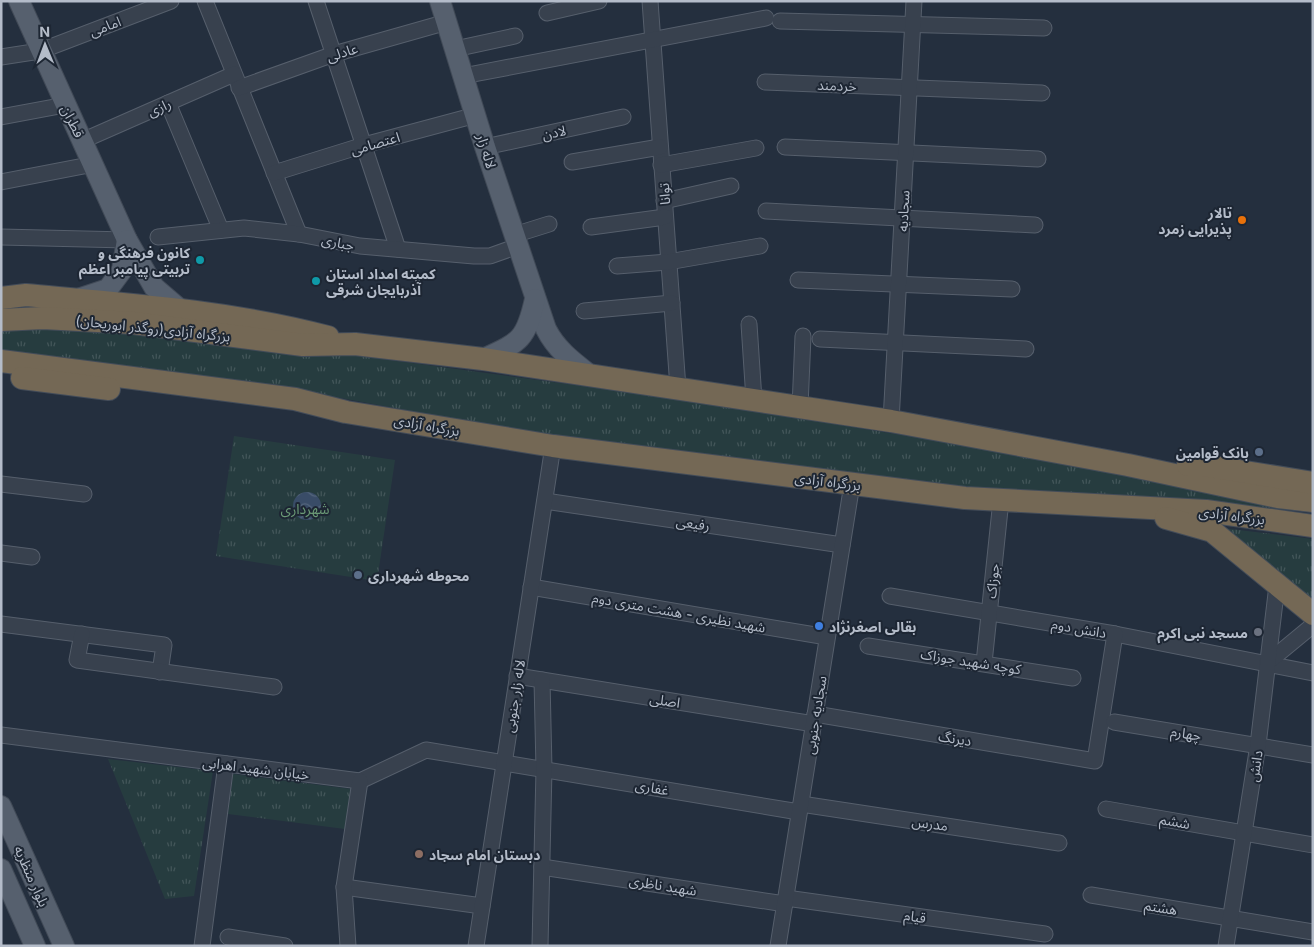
<svg xmlns="http://www.w3.org/2000/svg" width="1314" height="947" viewBox="0 0 1314 947" font-family="Inter,'Noto Sans Arabic',sans-serif">
  <style>
    .park { fill: url(#park-tufts) }
    .water { fill: url(#water-waves) }
    .lines { fill: none; stroke-linecap: round; stroke-linejoin: round }
    .minor-casing { stroke: #565f6c; stroke-width: 17 }
    .major-casing { stroke: #414a57; stroke-width: 22 }
    .highway-casing { stroke: #434c59; stroke-width: 24 }
    .minor { stroke: #38414e; stroke-width: 15 }
    .major { stroke: #56606e; stroke-width: 20 }
    .highway { stroke: #746855; stroke-width: 22 }
    .food-dot { fill: #e8710a; stroke: #1d2633; stroke-width: 2 }
    .culture-dot { fill: #0f9aa8; stroke: #1d2633; stroke-width: 2 }
    .service-dot { fill: #5c6f8a; stroke: #1d2633; stroke-width: 2 }
    .shop-dot { fill: #3f7fe0; stroke: #1d2633; stroke-width: 2 }
    .worship-dot { fill: #6b7280; stroke: #1d2633; stroke-width: 2 }
    .education-dot { fill: #8d6e63; stroke: #1d2633; stroke-width: 2 }
    .labels { text-anchor: middle; dominant-baseline: central; stroke-width: 4; stroke-linejoin: round; paint-order: stroke }
    .street-label { font-size: 14px; fill: #b4bcc9; stroke: #1d2633 }
    .poi-label { font-size: 14px; font-weight: bold; fill: #b4bcc9; stroke: #1d2633; text-anchor: end }
    .park-label { font-size: 14px; fill: #6b9a76; stroke: #1d2633 }
  </style>
  <defs>
    <pattern id="park-tufts" width="24" height="20" patternUnits="userSpaceOnUse" patternTransform="scale(1.25)"><rect width="24" height="20" fill="#263c3f"/><path d="M3 7l-1-3M5 7V3M7 7l1-3M15 17l-1-3M17 17v-4M19 17l1-3" fill="none" stroke="#435659"/></pattern>
    <pattern id="water-waves" width="16" height="10" patternUnits="userSpaceOnUse" patternTransform="scale(1.25)"><rect width="16" height="10" fill="#394c67"/><path d="M0 5q4-4 8 0t8 0" fill="none" stroke="#53647b"/></pattern>
  </defs>
  <rect width="100%" height="100%" fill="#242f3e"/>
  <g class="park">
    <polygon points="1,326 130,330 312,354 360,356 686,400 1104,468 1299,511 962,490 547,436 308,392 1,350"/>
    <polygon points="234,436 395,460 377,581 216,556"/>
    <polygon points="1222,528 1313,539 1313,605"/>
    <polygon points="108,759 213,771 194,896 165,899"/>
    <polygon points="233,774 351,789 345,829 228,814"/>
  </g>
  <circle class="water" cx="307" cy="506" r="14"/>
  <g class="lines">
    <g class="minor-casing">
      <g id="minor">
        <polyline points="205,1 299,234"/>
        <polyline points="316,1 398,249"/>
        <polyline points="650,1 678,388"/>
        <polyline points="547,13 599,1"/>
        <polyline points="780,21 1044,28"/>
        <polyline points="455,49 515,36"/>
        <polyline points="1,57 40,51 171,1"/>
        <polyline points="463,76 766,18"/>
        <polyline points="765,82 1042,93"/>
        <polyline points="239,88 334,54 447,22"/>
        <polyline points="168,103 221,230"/>
        <polyline points="1,117 65,105"/>
        <polyline points="84,140 234,74"/>
        <polyline points="485,147 623,117"/>
        <polyline points="785,147 1038,159"/>
        <polyline points="572,162 660,147"/>
        <polyline points="661,165 756,148"/>
        <polyline points="274,173 364,145 476,115"/>
        <polyline points="1,182 94,164"/>
        <polyline points="664,201 731,186"/>
        <polyline points="766,211 1035,225"/>
        <polyline points="591,227 665,217"/>
        <polyline points="514,235 549,224"/>
        <polyline points="1,237 127,240"/>
        <polyline points="158,237 244,228 299,234 360,246 474,256 490,256 518,246"/>
        <polyline points="617,266 668,262 760,246"/>
        <polyline points="798,280 1012,289"/>
        <polyline points="584,311 672,303"/>
        <polyline points="749,324 754,400"/>
        <polyline points="820,339 1026,349"/>
        <polyline points="800,407 803,336"/>
        <polyline points="891,421 914,1"/>
        <polyline points="1,484 84,494"/>
        <polyline points="545,501 842,545"/>
        <polyline points="1,553 32,557"/>
        <polyline points="531,587 827,637"/>
        <polyline points="890,596 1115,634 1313,673"/>
        <polyline points="1,624 164,645 160,672"/>
        <polyline points="82,634 77,660 274,687"/>
        <polyline points="868,646 1073,678"/>
        <polyline points="984,663 1001,500"/>
        <polyline points="1267,663 1313,625"/>
        <polyline points="517,676 814,724"/>
        <polyline points="815,714 1095,761 1115,634"/>
        <polyline points="1114,722 1313,755"/>
        <polyline points="1,735 360,781 426,750 799,812"/>
        <polyline points="801,804 1059,843"/>
        <polyline points="1106,809 1313,845"/>
        <polyline points="542,867 785,904"/>
        <polyline points="344,887 482,906"/>
        <polyline points="1091,895 1313,932"/>
        <polyline points="786,898 1045,934"/>
        <polyline points="228,937 285,946"/>
        <polyline points="202,946 226,764"/>
        <polyline points="348,946 344,887 360,781"/>
        <polyline points="476,946 553,446"/>
        <polyline points="540,946 544,769 542,680"/>
        <polyline points="778,946 852,484"/>
        <polyline points="1226,946 1258,745 1277,585"/>
      </g>
    </g>
    <g class="major-casing">
      <g id="major">
        <polyline points="19,1 127,240"/>
        <path d="M440 1 485 147 546 329C556 349 572 361 590 375"/>
        <polyline points="78,299 108,289 122,270 127,240 154,287 182,311"/>
        <path d="M483 359C520 342 526 340 535 299"/>
        <polyline points="1,806 64,946"/>
        <polyline points="1,869 35,946"/>
      </g>
    </g>
    <g class="highway-casing">
      <g id="highway">
        <path d="M1 298 26 295C126 304 230 311 328 337"/>
        <polyline points="1,320 43,318 134,323 303,345 355,344 483,359 891,421 1128,465 1278,497 1313,501"/>
        <polyline points="1,361 295,399 346,412 553,446 965,498 1206,511 1313,526"/>
        <polyline points="22,378 109,389"/>
        <polyline points="1188,465 1202,465 1313,483"/>
        <polyline points="1166,518 1212,531 1313,614"/>
      </g>
    </g>
    <use href="#minor" class="minor"/>
    <use href="#major" class="major"/>
    <use href="#highway" class="highway"/>
  </g>
  <circle class="food-dot" cx="1242" cy="220" r="5"/>
  <g class="culture-dot">
    <circle cx="200" cy="260" r="5"/>
    <circle cx="316" cy="281" r="5"/>
  </g>
  <g class="service-dot">
    <circle cx="1259" cy="452" r="5"/>
    <circle cx="358" cy="575" r="5"/>
  </g>
  <circle class="shop-dot" cx="819" cy="626" r="5"/>
  <circle class="worship-dot" cx="1258" cy="632" r="5"/>
  <circle class="education-dot" cx="419" cy="854" r="5"/>
  <g class="labels">
    <g class="street-label">
      <text transform="translate(105 26) rotate(-21)">امامی</text>
      <text transform="translate(342 52) rotate(-17)">عادلی</text>
      <text transform="translate(837 85) rotate(2)">خردمند</text>
      <text transform="translate(159 107) rotate(-24)">رازی</text>
      <text transform="translate(73 121) rotate(63)">قطران</text>
      <text transform="translate(554 132) rotate(-12)">لادن</text>
      <text transform="translate(375 143) rotate(-16)">اعتصامی</text>
      <text transform="translate(487 151) rotate(73)">لاله زار</text>
      <text transform="translate(664 194) rotate(-94)">توانا</text>
      <text transform="translate(903 211) rotate(-87)">سجادیه</text>
      <text transform="translate(338 242) rotate(12)">جباری</text>
      <text transform="translate(153 328) rotate(6)">بزرگراه آزادی(روگذر ابوریحان)</text>
      <text transform="translate(427 425) rotate(10)">بزرگراه آزادی</text>
      <text transform="translate(828 481) rotate(7)">بزرگراه آزادی</text>
      <text transform="translate(1232 515) rotate(7)">بزرگراه آزادی</text>
      <text transform="translate(693 523) rotate(8)">رفیعی</text>
      <text transform="translate(992 581) rotate(-84)">جوزاک</text>
      <text transform="translate(679 612) rotate(10)">شهید نظیری - هشت متری دوم</text>
      <text transform="translate(1079 628) rotate(10)">دانش دوم</text>
      <text transform="translate(971 661) rotate(9)">کوچه شهید جوزاک</text>
      <text transform="translate(514 696) rotate(-81)">لاله زار جنوبی</text>
      <text transform="translate(665 700) rotate(9)">اصلی</text>
      <text transform="translate(815 715) rotate(-81)">سجادیه جنوبی</text>
      <text transform="translate(1186 733) rotate(9)">چهارم</text>
      <text transform="translate(955 738) rotate(9)">دیرنگ</text>
      <text transform="translate(1255 766) rotate(-81)">دانش</text>
      <text transform="translate(256 768) rotate(7)">خیابان شهید اهرابی</text>
      <text transform="translate(652 787) rotate(10)">غفاری</text>
      <text transform="translate(1175 821) rotate(10)">ششم</text>
      <text transform="translate(930 823) rotate(8)">مدرس</text>
      <text transform="translate(32 876) rotate(66)">بلوار منظریه</text>
      <text transform="translate(663 885) rotate(9)">شهید ناظری</text>
      <text transform="translate(1161 907) rotate(9)">هشتم</text>
      <text transform="translate(915 916) rotate(8)">قیام</text>
    </g>
    <g class="poi-label">
      <text x="1232" y="212">تالار<tspan x="1232" dy="16">پذیرایی زمرد</tspan></text>
      <text x="190" y="252">کانون فرهنگی و<tspan x="190" dy="16">تربیتی پیامبر اعظم</tspan></text>
      <text x="326" y="273" text-anchor="start">کمیته امداد استان<tspan x="326" dy="16">آذربایجان شرقی</tspan></text>
      <text x="1249" y="452">بانک قوامین</text>
      <text x="368" y="575" text-anchor="start">محوطه شهرداری</text>
      <text x="829" y="626" text-anchor="start">بقالی اصغرنژاد</text>
      <text x="1248" y="632">مسجد نبی اکرم</text>
      <text x="429" y="854" text-anchor="start">دبستان امام سجاد</text>
    </g>
    <g class="park-label">
      <text x="305" y="508">شهرداری</text>
    </g>
  </g>
  <rect width="1314" height="947" fill="none" stroke="#b4bcc9" stroke-width="5"/>
  <g transform="translate(45 45) rotate(359)" stroke="#1d2633" stroke-width="4" paint-order="stroke">
  <path d="M0-4L9 19L0 12L-9 19Z" fill="#b4bcc9"/>
  <text y="-8" font-size="14" font-weight="bold" text-anchor="middle" fill="#b4bcc9">N</text>
  </g>
</svg>
